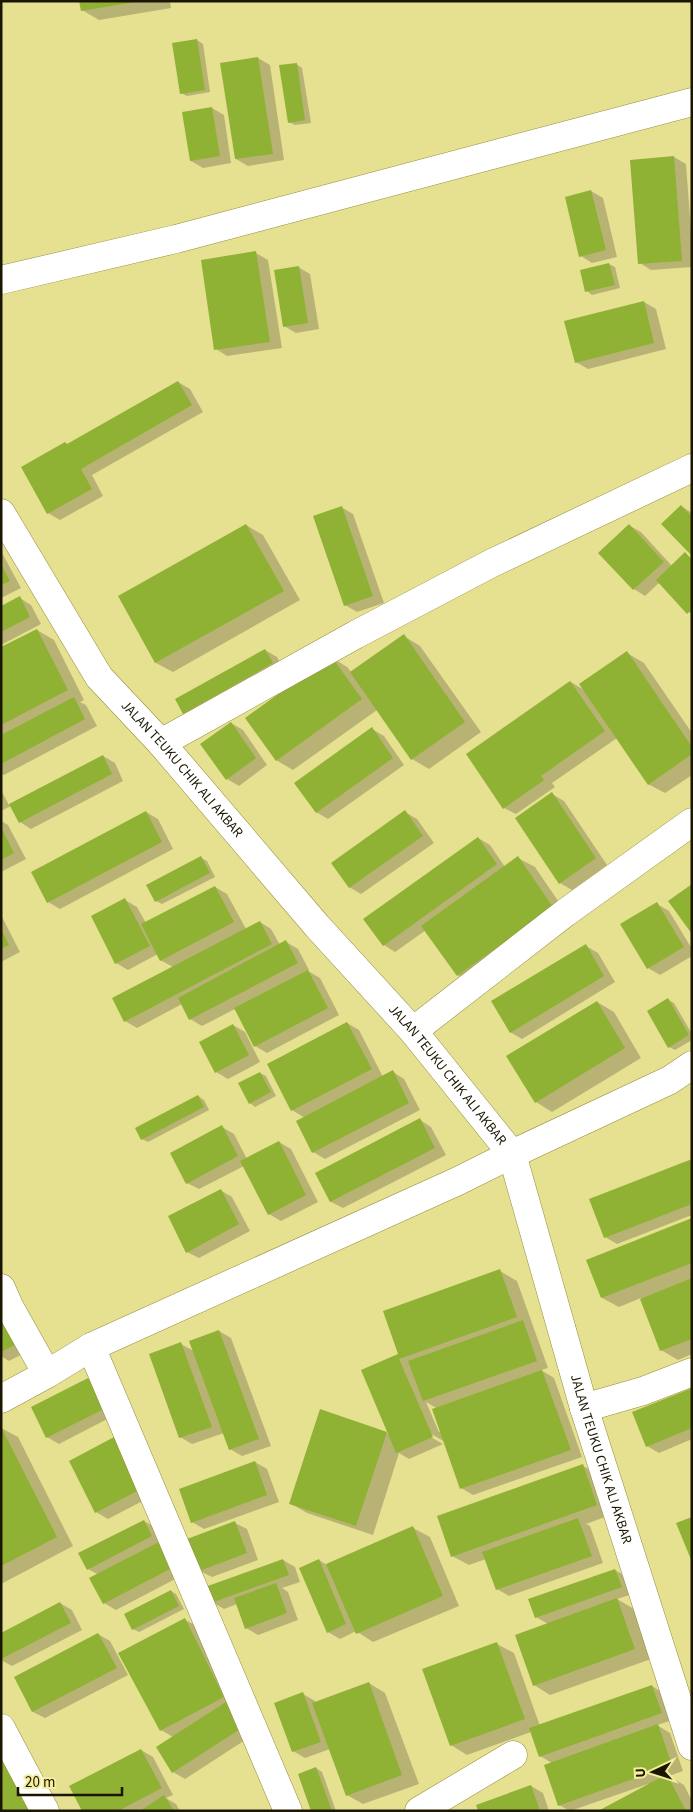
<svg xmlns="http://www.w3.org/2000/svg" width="693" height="1812" viewBox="0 0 693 1812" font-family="'Source Sans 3',sans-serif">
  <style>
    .shadow { fill: #0003; fill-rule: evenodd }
    .building { fill: #8fb234 }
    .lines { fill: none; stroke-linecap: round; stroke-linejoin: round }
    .minor-casing { stroke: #948d3f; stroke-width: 29 }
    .minor { stroke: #fff; stroke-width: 28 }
    .labels { text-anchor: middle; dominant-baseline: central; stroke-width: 5; stroke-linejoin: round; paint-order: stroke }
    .street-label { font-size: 14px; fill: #1a1600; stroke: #f4ed9e }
  </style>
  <rect width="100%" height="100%" fill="#e6e091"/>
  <g class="shadow">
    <polygon points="81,1 170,1 171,8 99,20 82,10"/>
    <polygon points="197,40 203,44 210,92 187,96 181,93"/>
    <polygon points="258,58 270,65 284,160 248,166 236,159"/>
    <polygon points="296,64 302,68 311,123 295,125 289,122"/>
    <polygon points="212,108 224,115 231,163 203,168 191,161"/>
    <polygon points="674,157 686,164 692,244 692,267 651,270 640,263"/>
    <polygon points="591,191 603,198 617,257 592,263 581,256"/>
    <polygon points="256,253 268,260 282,348 227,356 216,349"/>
    <polygon points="609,264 615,267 620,288 592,295 587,291"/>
    <polygon points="298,267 310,274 319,329 296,333 284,326"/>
    <polygon points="644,302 656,309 666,349 588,369 576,362"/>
    <polygon points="178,382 190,389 203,412 92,475 103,496 60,520 48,513 23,467 68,445"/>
    <polygon points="681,506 692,513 692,555"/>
    <polygon points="341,507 353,514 384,603 357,612 345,605"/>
    <polygon points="246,525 263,535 300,600 173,672 156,663 120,597"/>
    <polygon points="630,526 641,532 672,566 685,554 692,558 692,615 660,582 645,596 634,589"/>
    <polygon points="1,551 21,588 1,598"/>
    <polygon points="20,598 31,605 41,624 1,645 1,607"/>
    <polygon points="37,630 54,640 84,700 80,702 86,705 97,726 4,775 1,773 1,649"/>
    <polygon points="404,636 420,646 481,732 429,769 412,759 377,710 293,770 276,760 331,657 347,667 352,673"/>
    <polygon points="265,650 277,657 284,670 196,720 184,713"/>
    <polygon points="627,653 644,663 692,733 692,775 665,793 648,784 617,738 552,783 555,787 516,814 504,808 571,682 584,690"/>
    <polygon points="231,723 243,730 267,765 239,786 227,779"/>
    <polygon points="372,729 384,736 404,765 328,819 316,812"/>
    <polygon points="103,756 115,763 123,781 31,829 20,822 11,806 1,811 1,790 9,805"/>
    <polygon points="552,794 564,801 607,865 572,890 560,883"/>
    <polygon points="146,812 158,819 173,849 60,909 48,902"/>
    <polygon points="405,812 417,819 434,843 361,894 349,887"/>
    <polygon points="1,821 8,825 26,859 1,872"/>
    <polygon points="478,838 490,845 505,867 518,858 535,867 569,917 475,985 458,975 426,930 395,952 384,945"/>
    <polygon points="201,858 207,861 215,877 162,904 156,901"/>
    <polygon points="215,887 227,894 246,929 260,922 271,929 280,945 286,942 298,949 309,970 308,971 320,978 339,1015 267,1053 255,1046 235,1009 202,1026 190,1019 182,1004 137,1028 125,1021 173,967 160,960 158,954 128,970 116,963 125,900 137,907 146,923"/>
    <polygon points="657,904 669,911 692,949 692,956 660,975 648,968"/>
    <polygon points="1,915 20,952 1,962"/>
    <polygon points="586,946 598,953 615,982 522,1039 510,1032"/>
    <polygon points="668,1000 674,1003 692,1034 692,1040 675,1050 669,1047"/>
    <polygon points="597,1002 614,1012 641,1058 552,1112 536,1102"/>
    <polygon points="347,1023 359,1030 383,1077 393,1072 404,1079 420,1110 325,1159 313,1152 305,1118 292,1110"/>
    <polygon points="233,1025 245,1032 260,1062 228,1079 216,1072"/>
    <polygon points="260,1073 266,1076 276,1096 255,1107 250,1103"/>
    <polygon points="198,1096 204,1100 209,1110 148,1142 142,1139"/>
    <polygon points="420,1120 431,1127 446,1155 343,1208 331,1202 317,1174"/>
    <polygon points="222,1127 234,1134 247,1159 279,1142 291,1149 318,1202 281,1221 269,1214 244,1166 199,1189 187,1183"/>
    <polygon points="692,1161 692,1215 617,1244 605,1237"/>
    <polygon points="220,1190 232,1197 250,1231 199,1258 187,1252"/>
    <polygon points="692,1220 692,1354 678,1360 661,1350 641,1298 619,1307 602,1298"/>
    <path d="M500 1271 517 1281 548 1368 541 1370 554 1378 582 1457 473 1495 461 1488 445 1442 428 1432 427 1435 443 1444 409 1459 399 1453 373 1535 307 1513 290 1503 386 1433 390 1435 397 1355ZM426 1402 438 1409 441 1431 439 1432Z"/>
    <polygon points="1,1298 30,1350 9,1361 1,1356"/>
    <polygon points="219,1331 231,1338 271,1446 242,1456 230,1449 224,1433 192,1444 180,1437 181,1344 194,1351"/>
    <polygon points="88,1379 99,1386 115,1415 59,1444 47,1437"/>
    <polygon points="692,1389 692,1439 659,1453 647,1446"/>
    <polygon points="1,1428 18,1437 73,1546 1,1584"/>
    <polygon points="70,1461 154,1495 108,1519 96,1512"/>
    <polygon points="255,1462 267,1469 279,1502 204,1529 192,1522"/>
    <polygon points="583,1466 600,1475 613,1514 586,1524 590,1526 603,1563 509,1596 497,1589 486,1559 469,1565 452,1556"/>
    <polygon points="144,1521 156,1528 183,1575 116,1610 104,1603 99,1575 88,1569"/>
    <polygon points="235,1523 247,1529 258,1560 212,1577 200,1571"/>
    <polygon points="413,1528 430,1537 459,1606 373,1642 356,1631 340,1639 328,1632 319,1560 327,1565"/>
    <polygon points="283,1560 295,1567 300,1582 282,1588 288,1592 298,1620 258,1635 246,1628 237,1604 224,1609 212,1602"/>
    <polygon points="615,1570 627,1577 633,1594 617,1599 634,1609 651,1659 550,1695 534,1685 548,1624 536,1617"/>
    <polygon points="171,1591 176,1594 184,1609 139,1632 133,1629"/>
    <polygon points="60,1603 72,1610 82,1630 12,1666 1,1660 1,1634"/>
    <polygon points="185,1620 197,1626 256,1733 185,1779 173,1772 173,1737 161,1730"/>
    <polygon points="98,1634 110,1641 128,1675 45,1718 33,1712 16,1678"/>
    <polygon points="497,1644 514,1653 540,1726 652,1686 663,1693 673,1720 657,1725 670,1733 683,1771 669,1776 684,1785 692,1801 692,1811 601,1811 649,1785 648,1784 570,1811 559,1805 552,1763 540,1756 531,1732 467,1755 451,1745"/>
    <polygon points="369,1683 385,1693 419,1784 363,1804 347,1795 330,1749 305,1758 293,1751 303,1694 315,1701 316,1703"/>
    <polygon points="141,1750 153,1757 173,1795 166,1798 176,1804 180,1811 83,1811"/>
    <polygon points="316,1768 322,1772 336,1811 313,1811"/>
    <polygon points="531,1786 543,1793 549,1811 479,1811"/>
  </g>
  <g class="building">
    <polygon points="79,1 135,1 135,2 81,11"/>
    <polygon points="197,39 205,90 180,94 172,43"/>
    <polygon points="258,57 273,154 235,159 220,63"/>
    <polygon points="297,63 305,120 288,123 279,65"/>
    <polygon points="212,107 220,156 190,161 182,112"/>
    <polygon points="674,156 682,261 638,264 630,160"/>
    <polygon points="591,190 606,250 579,257 565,197"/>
    <polygon points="256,251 270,342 214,350 201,260"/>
    <polygon points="609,263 615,285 585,292 580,270"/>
    <polygon points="299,266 308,323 283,327 274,270"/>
    <polygon points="644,301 654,343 575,363 564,321"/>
    <polygon points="178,381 192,405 81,469 92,489 47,514 21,467 65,442 67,444"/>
    <polygon points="681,505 692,517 692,556 661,524"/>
    <polygon points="342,506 373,596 344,606 313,516"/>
    <polygon points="246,524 284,591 155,663 118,596"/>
    <polygon points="629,524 664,562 633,590 598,553"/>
    <polygon points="685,552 692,560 692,609 687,614 656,580"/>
    <polygon points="1,564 10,581 1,585"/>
    <polygon points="20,596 30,617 1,632 1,606"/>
    <polygon points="37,629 68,690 1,725 1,647"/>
    <polygon points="404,634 465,722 411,760 350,672"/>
    <polygon points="265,649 273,663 183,714 175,699"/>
    <polygon points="627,651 692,747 692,754 648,785 579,684"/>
    <polygon points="331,656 362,699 276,761 245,718"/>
    <polygon points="570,681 605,731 541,776 544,780 503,809 466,754"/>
    <polygon points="74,697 85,719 1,764 1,735"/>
    <polygon points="231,722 256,758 226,780 200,744"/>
    <polygon points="372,727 393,758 316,813 294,783"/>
    <polygon points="103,755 112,774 19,823 9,804"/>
    <polygon points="552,792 596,858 559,884 515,818"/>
    <polygon points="405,810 423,836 349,888 331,863"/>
    <polygon points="146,811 162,842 47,903 31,872"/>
    <polygon points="1,827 14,853 1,860"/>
    <polygon points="478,837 497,864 383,946 363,919"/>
    <polygon points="201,856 210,873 155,902 146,885"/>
    <polygon points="518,856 553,907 457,976 421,926"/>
    <polygon points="692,884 692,934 668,901"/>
    <polygon points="215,886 234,922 160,961 141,924"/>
    <polygon points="125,898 150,946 115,964 91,916"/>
    <polygon points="657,902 684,947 647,969 620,924"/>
    <polygon points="260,921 272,944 124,1022 112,998"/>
    <polygon points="1,929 9,945 1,949"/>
    <polygon points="286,940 298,963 189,1020 178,998"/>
    <polygon points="586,944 604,976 510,1033 491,1001"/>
    <polygon points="308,970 328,1008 254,1047 234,1008"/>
    <polygon points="668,998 689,1035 668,1048 647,1011"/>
    <polygon points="597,1001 625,1048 535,1103 506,1056"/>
    <polygon points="347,1022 372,1069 291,1111 267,1064"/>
    <polygon points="233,1024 249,1055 215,1073 199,1042"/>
    <polygon points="393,1070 409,1103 312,1153 296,1121"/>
    <polygon points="260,1072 271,1092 249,1104 238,1083"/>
    <polygon points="198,1095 204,1107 141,1140 135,1128"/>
    <polygon points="420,1118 435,1148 330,1202 315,1173"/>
    <polygon points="222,1125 238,1156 186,1184 170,1153"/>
    <polygon points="279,1141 306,1195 268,1215 240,1161"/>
    <polygon points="692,1159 692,1204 604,1238 589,1199"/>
    <polygon points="221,1189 239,1224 186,1253 168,1216"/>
    <polygon points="692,1218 692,1263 601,1298 586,1260"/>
    <polygon points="500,1269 517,1317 399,1359 433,1437 396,1453 361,1370 398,1354 383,1311"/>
    <polygon points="692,1278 692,1339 660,1351 640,1299"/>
    <polygon points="1,1308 19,1343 1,1352"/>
    <polygon points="523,1320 537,1361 423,1401 408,1361"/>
    <polygon points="219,1330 259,1439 229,1450 189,1341"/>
    <polygon points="181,1342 212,1427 179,1438 149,1354"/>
    <polygon points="542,1370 571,1450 460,1489 432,1409"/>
    <polygon points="88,1378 104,1409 46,1438 31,1407"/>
    <polygon points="692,1388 692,1428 646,1447 632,1412"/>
    <polygon points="320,1409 387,1432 356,1526 289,1504"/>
    <polygon points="1,1427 57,1537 1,1566"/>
    <polygon points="116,1436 143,1488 95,1513 69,1461"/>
    <polygon points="255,1461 267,1495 191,1523 179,1489"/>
    <polygon points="583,1464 597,1505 451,1557 437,1516"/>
    <polygon points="692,1517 692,1562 676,1523"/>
    <polygon points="578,1518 592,1556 496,1590 482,1552"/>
    <polygon points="144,1520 152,1536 87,1570 78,1553"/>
    <polygon points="235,1521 247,1553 199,1571 187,1539"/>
    <polygon points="413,1526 443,1596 356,1634 326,1564"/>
    <polygon points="159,1542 172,1568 103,1604 89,1578"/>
    <polygon points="283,1559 289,1575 211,1603 205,1587"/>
    <polygon points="319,1559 346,1624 327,1633 299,1568"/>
    <polygon points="615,1569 622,1587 535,1618 528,1599"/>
    <polygon points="276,1583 287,1613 245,1629 234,1598"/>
    <polygon points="171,1590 179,1606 132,1630 124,1614"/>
    <polygon points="617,1598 635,1649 533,1686 515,1635"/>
    <polygon points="60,1602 71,1623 1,1659 1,1633"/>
    <polygon points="185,1618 224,1697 160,1731 118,1653"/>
    <polygon points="98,1633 117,1668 32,1712 14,1677"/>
    <polygon points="497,1642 525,1719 450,1746 422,1669"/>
    <polygon points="369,1682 402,1775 346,1796 312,1703"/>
    <polygon points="652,1685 662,1713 539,1757 529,1728"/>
    <polygon points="303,1692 321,1742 292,1752 274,1703"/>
    <polygon points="229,1700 245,1726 172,1773 156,1747"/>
    <polygon points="658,1724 672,1765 558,1806 544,1765"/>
    <polygon points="141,1749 162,1788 118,1811 82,1811 69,1786"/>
    <polygon points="1,1756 29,1811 1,1811"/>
    <polygon points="316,1767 332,1811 311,1811 298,1774"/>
    <polygon points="667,1774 686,1811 598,1811"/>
    <polygon points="531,1785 540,1811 478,1811 476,1805"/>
    <polygon points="164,1795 174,1811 140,1811"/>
  </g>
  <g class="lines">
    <g class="minor-casing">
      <g id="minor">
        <polyline points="1,280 176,239 692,102"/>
        <path id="s1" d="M1 513 99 677 161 743 317 926 413 1031 512 1154 584 1408 692 1746"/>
        <polyline points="161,743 355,635 492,563 692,468"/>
        <polyline points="413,1031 565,913 692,822"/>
        <polyline points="1,1288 9,1306 47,1374"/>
        <polyline points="91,1347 288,1811"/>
        <polyline points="1,1399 47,1374 91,1347 458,1181 512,1154 670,1080 692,1065"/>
        <polyline points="584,1408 643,1391 692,1372"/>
        <polyline points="1,1728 45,1811"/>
        <polyline points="419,1811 513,1755"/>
      </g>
    </g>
    <use href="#minor" class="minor"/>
  </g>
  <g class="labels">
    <g class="street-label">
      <text stroke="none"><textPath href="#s1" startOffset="315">JALAN TEUKU CHIK ALI AKBAR</textPath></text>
      <text stroke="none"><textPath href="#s1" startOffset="720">JALAN TEUKU CHIK ALI AKBAR</textPath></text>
      <text stroke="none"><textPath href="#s1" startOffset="1140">JALAN TEUKU CHIK ALI AKBAR</textPath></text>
    </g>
  </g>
  <rect width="693" height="1812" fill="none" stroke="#1a1600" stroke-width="5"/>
  <g transform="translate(653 1772) rotate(266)" stroke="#f4ed9e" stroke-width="4" paint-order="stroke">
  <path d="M0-4L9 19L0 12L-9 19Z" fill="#1a1600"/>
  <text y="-8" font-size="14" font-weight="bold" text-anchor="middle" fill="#1a1600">U</text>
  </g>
  <path d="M18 1787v8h104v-8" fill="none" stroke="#1a1600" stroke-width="2.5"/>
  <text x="25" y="1787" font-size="15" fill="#1a1600" stroke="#f4ed9e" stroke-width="4" paint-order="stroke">20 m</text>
</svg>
